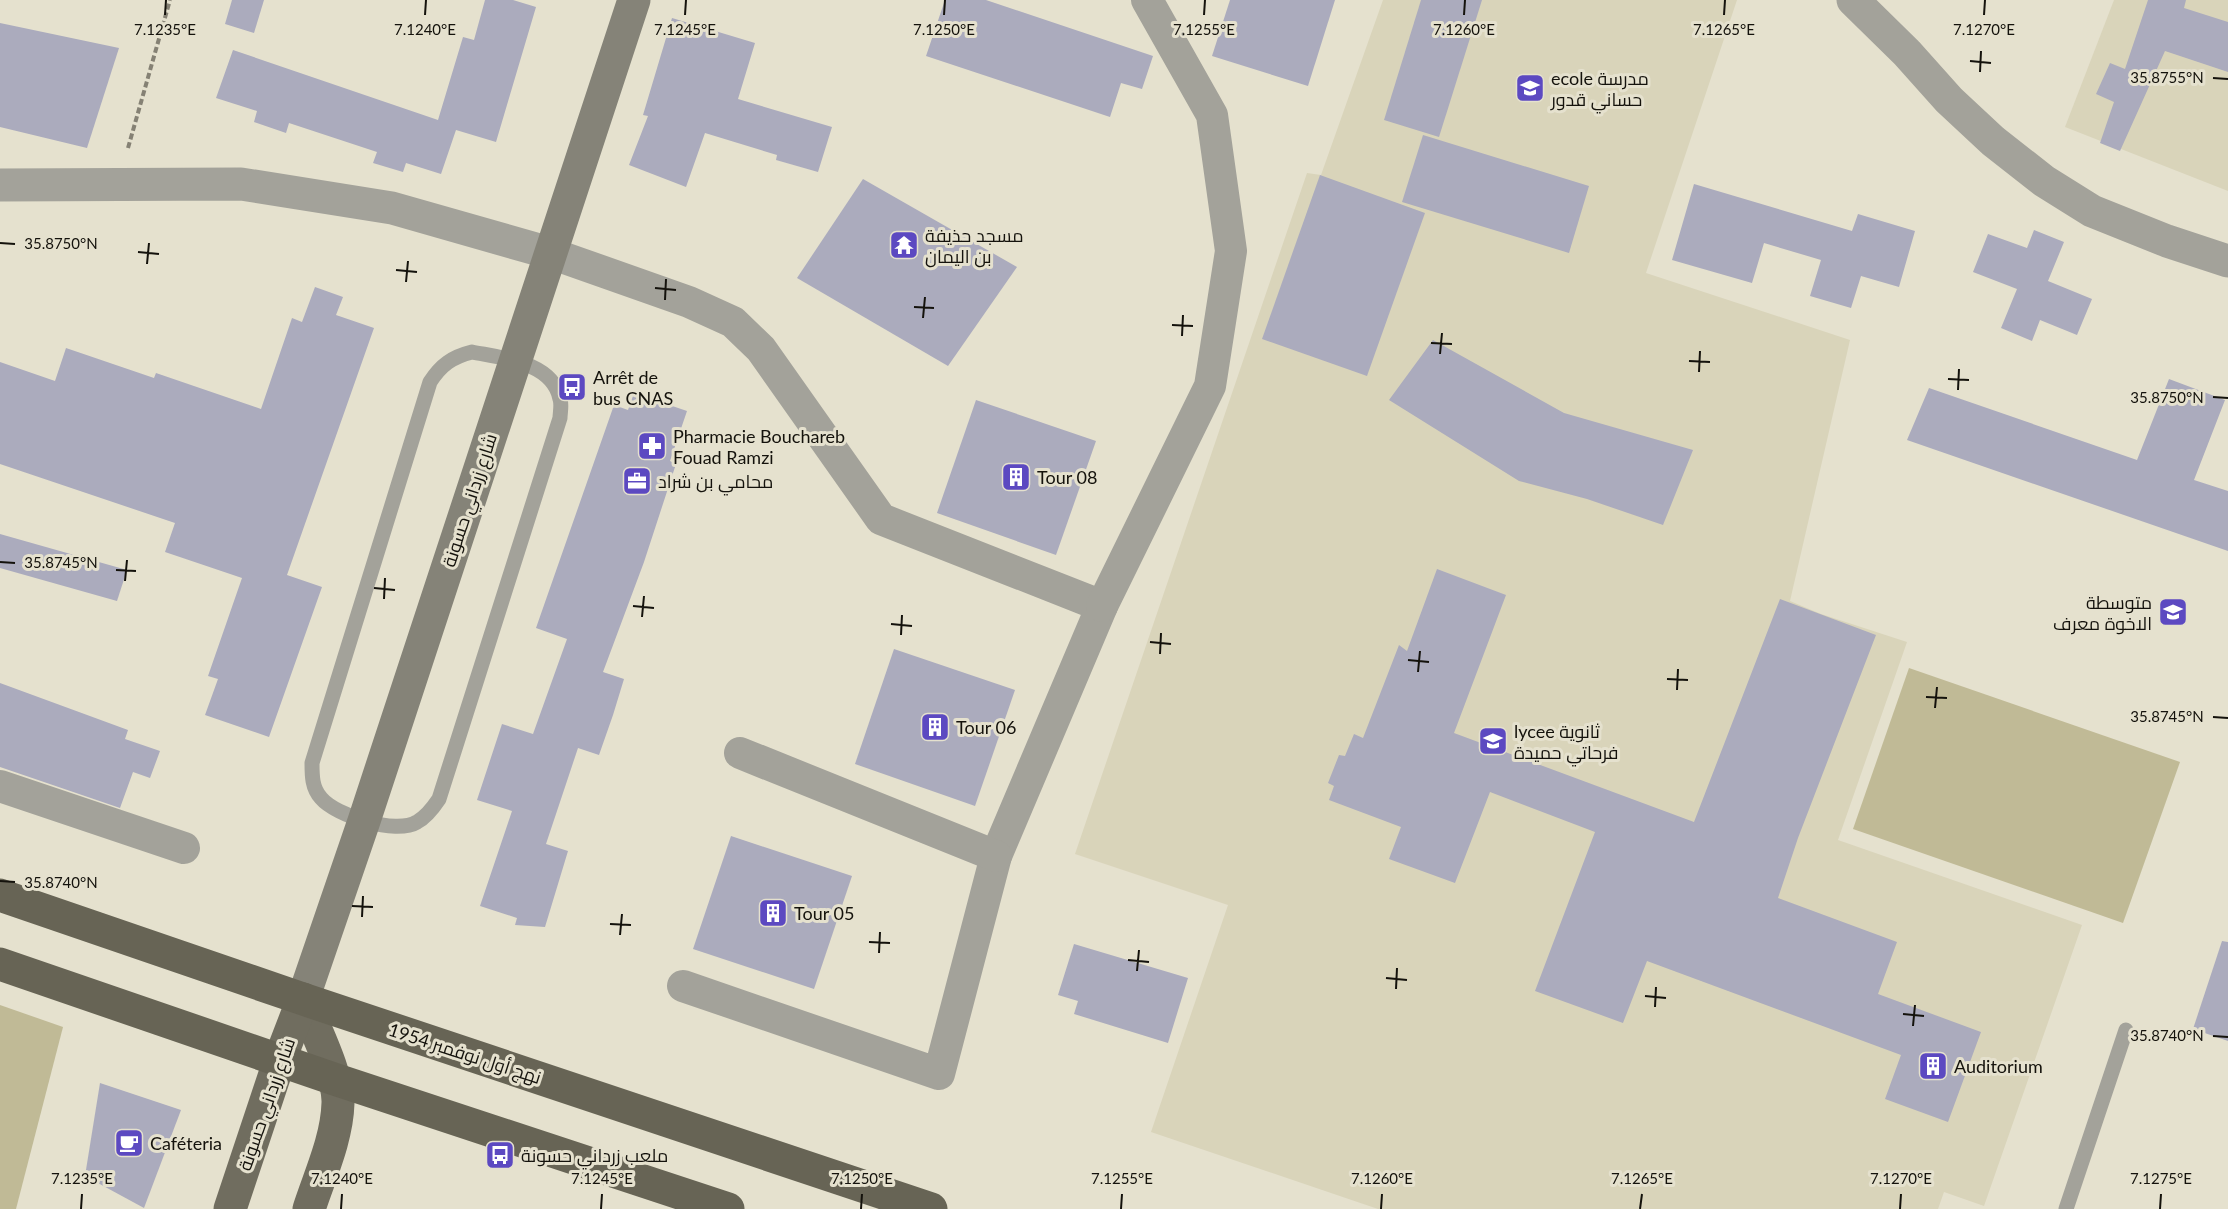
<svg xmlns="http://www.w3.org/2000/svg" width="2228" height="1209" viewBox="0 0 2228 1209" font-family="Lato,Cairo,sans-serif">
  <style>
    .built { fill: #d9d4ba }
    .green { fill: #c0ba96 }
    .building { fill: #ababbd }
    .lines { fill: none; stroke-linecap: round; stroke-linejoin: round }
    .path { stroke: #858174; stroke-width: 4; stroke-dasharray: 6 3; stroke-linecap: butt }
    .service { stroke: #a3a29a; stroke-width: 15 }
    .minor { stroke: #a3a29a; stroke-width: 32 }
    .tertiary { stroke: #a3a29a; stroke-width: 33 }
    .secondary { stroke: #858378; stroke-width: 33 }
    .primary { stroke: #706d5f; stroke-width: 33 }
    .trunk { stroke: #676455; stroke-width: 33 }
    .ticks { fill: none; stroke: #14120c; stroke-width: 2 }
    .labels { text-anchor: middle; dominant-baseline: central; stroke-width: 6; stroke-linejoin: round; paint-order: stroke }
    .poi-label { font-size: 18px; fill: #14120c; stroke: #e5e1ce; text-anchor: start }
    .street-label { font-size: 18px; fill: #14120c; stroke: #e5e1ce }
    .ticks-label { font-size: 15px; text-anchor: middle; fill: #14120c; stroke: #e5e1ce; stroke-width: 6; stroke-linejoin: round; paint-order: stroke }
  </style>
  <rect width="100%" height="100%" fill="#e5e1ce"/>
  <g class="built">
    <polygon points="1383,0 1737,0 1646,273 1850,340 1790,601 1821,614 1907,642 1838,840 2082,925 1984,1206 1944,1192 1938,1209 1378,1209 1151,1132 1228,905 1075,854 1307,173 1321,175"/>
    <polygon points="2114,0 2228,0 2228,191 2065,127"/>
  </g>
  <g class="green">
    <polygon points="1909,668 2180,762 2123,923 1853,829"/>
    <polygon points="0,1005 63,1027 16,1209 0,1209"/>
  </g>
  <g class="building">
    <polygon points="232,0 264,0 254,33 225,24"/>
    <polygon points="485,0 513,0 536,7 496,142 456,130 441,174 406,163 403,172 373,163 377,152 289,123 286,133 254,122 257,111 216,98 233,50 438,120 463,37 474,40"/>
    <polygon points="945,0 986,0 1153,56 1142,89 1121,83 1110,117 926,56"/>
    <polygon points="1230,0 1335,0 1308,86 1212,56"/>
    <polygon points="1421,0 1482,0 1439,137 1384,120"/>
    <polygon points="2148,0 2186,0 2184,8 2228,22 2228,72 2165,51 2120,151 2100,143 2114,102 2096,94 2110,63 2125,69"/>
    <polygon points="672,18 755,43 738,99 832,127 818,172 776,160 777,155 705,133 686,187 629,165 648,116 643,115"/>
    <polygon points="0,23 119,48 87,148 0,127"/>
    <polygon points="1423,135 1589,186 1569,253 1402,202"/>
    <polygon points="1320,175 1425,213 1367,376 1262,339"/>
    <polygon points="863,179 1017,267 948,366 797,278"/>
    <polygon points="1694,184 1852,231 1858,214 1915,231 1899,287 1861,276 1851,308 1810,296 1821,260 1764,243 1752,283 1672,260"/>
    <polygon points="2034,230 2064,242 2048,281 2092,299 2077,335 2040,320 2032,341 2001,328 2017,289 1973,272 1988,234 2027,248"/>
    <polygon points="315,287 343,297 336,315 374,328 287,575 322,587 269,737 205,715 218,679 208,676 242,578 165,552 175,523 0,464 0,362 55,381 66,348 154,378 156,373 261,409 292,318 302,322"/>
    <polygon points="1433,340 1564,413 1693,450 1663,525 1587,499 1519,481 1389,400"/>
    <polygon points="2169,379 2225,400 2194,480 2228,491 2228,551 1907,440 1929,388 2137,460"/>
    <polygon points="634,393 687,411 670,461 676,464 644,562 603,672 624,679 613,715 599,755 578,748 546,844 568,851 545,927 515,925 517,918 480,906 512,811 477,800 502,724 533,734 567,639 536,628 614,405 628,410"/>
    <polygon points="976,400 1096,441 1056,555 937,513"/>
    <polygon points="0,534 127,570 117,601 0,568"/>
    <polygon points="1437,569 1506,595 1454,733 1694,822 1780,599 1876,635 1798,838 1778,898 1897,942 1878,994 1981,1032 1948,1122 1885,1099 1901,1055 1647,961 1623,1023 1535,991 1595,832 1490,792 1455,883 1389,859 1401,827 1329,800 1334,786 1328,783 1339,755 1345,756 1354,734 1363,738 1399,645 1407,651"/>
    <polygon points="894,649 1015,690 975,806 855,764"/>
    <polygon points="0,683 128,730 125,739 160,751 150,778 133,772 120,808 0,767"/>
    <polygon points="731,836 852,876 814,989 693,949"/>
    <polygon points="2222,941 2228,942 2228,1041 2193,1029"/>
    <polygon points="1074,944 1188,978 1168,1043 1074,1014 1078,1001 1058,995"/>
    <polygon points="100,1083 181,1110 144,1208 85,1176"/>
  </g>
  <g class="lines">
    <polyline class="path" points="128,148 170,0"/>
    <g class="service">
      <path d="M472 352C502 358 553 362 560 399 562 405 560 413 560 418L439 799C433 808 426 817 417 822 396 835 336 816 321 798 312 788 312 776 312 763L430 382C441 365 452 357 472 352Z"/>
      <polyline points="2066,1209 2126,1030"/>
    </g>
    <g class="minor">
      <polyline points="550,253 689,302 733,322 761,349 881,519 1102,606 996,856 939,1074 683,986"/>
      <polyline points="1102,606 1210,386 1231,251 1212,115 1147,0"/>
      <polyline points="740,753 996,856"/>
      <polyline points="0,786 184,848"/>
    </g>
    <g class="tertiary">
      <polyline points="1853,0 1907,53 1949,100 1993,141 2044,181 2092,211 2167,241 2228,261"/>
      <polyline points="0,185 241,184 392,208 550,253"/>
    </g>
    <polyline class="secondary" points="303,999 364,821 634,0"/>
    <g class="primary">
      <path d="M303 999C313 1025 339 1076 338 1103 337 1139 320 1175 309 1209"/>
      <polyline points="230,1209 280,1059 303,999"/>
    </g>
    <g class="trunk">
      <polyline points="0,895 303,999 931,1209"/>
      <polyline points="0,964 334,1079 728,1209"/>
    </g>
  </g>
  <path class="ticks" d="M165 15 166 0M425 15 426 0M685 15 686 0M944 15 945 0M1204 15 1205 0M1464 15 1465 0M1724 15 1725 0M1984 15 1985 0M1970 61 1991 63M1980 72 1981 51M2213 78 2228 79M0 243 15 244M138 252 159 254M147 264 149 243M396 270 417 272M406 282 408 261M655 288 676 290M665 300 666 279M914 307 934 308M923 318 925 297M1172 325 1193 326M1182 336 1183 315M1431 343 1452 344M1440 354 1442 333M1689 361 1710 362M1699 372 1700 351M1948 379 1969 380M1958 390 1959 369M2213 397 2228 398M0 562 15 563M116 570 136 571M125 581 127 560M374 588 395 590M384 599 385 578M633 606 654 608M642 617 644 596M891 624 912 626M901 635 902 615M1150 642 1171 644M1160 654 1161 633M1408 660 1429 662M1418 672 1420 651M1667 679 1688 680M1677 690 1678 669M1926 697 1947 698M1935 708 1937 687M2213 717 2228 718M0 881 15 882M352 906 373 907M362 917 363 896M610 924 631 925M620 935 622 914M869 942 890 943M879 953 880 932M1128 960 1149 962M1137 971 1139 950M1386 978 1407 980M1396 989 1397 968M1645 996 1666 998M1655 1007 1656 987M1903 1014 1924 1016M1913 1026 1915 1005M2213 1036 2228 1037M81 1209 82 1194M341 1209 342 1194M601 1209 602 1194M861 1209 862 1194M1121 1209 1122 1194M1381 1209 1382 1194M1640 1209 1642 1194M1900 1209 1901 1194M2160 1209 2161 1194"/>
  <defs>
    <g id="school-square" transform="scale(1.5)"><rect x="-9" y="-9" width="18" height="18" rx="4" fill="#5c49c1" stroke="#e5e1ce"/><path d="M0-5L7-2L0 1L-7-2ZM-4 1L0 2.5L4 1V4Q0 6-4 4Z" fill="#fff"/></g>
    <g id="temple-square" transform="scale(1.5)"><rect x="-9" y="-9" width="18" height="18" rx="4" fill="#5c49c1" stroke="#e5e1ce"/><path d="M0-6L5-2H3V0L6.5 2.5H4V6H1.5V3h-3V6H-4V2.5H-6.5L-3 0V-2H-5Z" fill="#fff"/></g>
    <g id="bus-square" transform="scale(1.5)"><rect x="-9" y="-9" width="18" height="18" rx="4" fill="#5c49c1" stroke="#e5e1ce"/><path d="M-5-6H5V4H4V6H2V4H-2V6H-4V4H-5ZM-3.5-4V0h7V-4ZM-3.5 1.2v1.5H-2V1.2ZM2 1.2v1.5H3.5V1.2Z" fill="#fff"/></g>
    <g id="pharmacy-square" transform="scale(1.5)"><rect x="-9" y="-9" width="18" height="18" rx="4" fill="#5c49c1" stroke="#e5e1ce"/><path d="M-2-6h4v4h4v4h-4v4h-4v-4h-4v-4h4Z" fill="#fff"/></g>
    <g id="building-square" transform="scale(1.5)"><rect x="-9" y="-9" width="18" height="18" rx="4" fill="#5c49c1" stroke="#e5e1ce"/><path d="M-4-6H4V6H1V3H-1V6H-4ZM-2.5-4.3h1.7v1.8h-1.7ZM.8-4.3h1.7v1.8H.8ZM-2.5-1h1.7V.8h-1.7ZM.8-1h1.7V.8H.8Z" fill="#fff"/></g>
    <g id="office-square" transform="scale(1.5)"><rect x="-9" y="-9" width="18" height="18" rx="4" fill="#5c49c1" stroke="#e5e1ce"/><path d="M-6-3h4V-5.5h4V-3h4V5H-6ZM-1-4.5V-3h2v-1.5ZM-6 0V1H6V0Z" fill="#fff"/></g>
    <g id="cafe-square" transform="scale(1.5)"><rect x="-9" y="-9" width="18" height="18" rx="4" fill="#5c49c1" stroke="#e5e1ce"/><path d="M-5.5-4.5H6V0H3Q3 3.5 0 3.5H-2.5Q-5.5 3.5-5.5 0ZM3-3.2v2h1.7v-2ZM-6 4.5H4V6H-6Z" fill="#fff"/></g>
  </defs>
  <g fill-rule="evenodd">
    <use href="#school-square" x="1530" y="88"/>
    <use href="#temple-square" x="904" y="245"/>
    <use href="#bus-square" x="572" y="387"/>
    <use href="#pharmacy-square" x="652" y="446"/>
    <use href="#building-square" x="1016" y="477"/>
    <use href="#office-square" x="637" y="481"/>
    <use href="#school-square" x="2173" y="612"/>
    <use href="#building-square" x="935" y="727"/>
    <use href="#school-square" x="1493" y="741"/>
    <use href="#building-square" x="773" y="913"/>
    <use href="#building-square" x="1933" y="1066"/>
    <use href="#cafe-square" x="129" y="1143"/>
    <use href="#bus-square" x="500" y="1155"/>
  </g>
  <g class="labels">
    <g class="poi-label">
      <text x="1551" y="78">ecole مدرسة<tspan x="1551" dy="21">حساني قدور</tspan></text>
      <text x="925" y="235">مسجد حذيفة<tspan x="925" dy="21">بن اليمان</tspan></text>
      <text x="593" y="377">Arrêt de<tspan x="593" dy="21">bus CNAS</tspan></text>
      <text x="673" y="436">Pharmacie Bouchareb<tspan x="673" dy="21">Fouad Ramzi</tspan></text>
      <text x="1037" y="477">Tour 08</text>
      <text x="658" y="481">محامي بن شراد</text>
      <text x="2152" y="602" text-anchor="end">متوسطة<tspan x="2152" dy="21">الاخوة معرف</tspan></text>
      <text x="956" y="727">Tour 06</text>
      <text x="1514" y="731">lycee ثانوية<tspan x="1514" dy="21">فرحاتي حميدة</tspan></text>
      <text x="794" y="913">Tour 05</text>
      <text x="1954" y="1066">Auditorium</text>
      <text x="150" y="1143">Caféteria</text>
      <text x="521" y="1155">ملعب زرداني حسونة</text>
    </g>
    <g class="street-label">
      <text transform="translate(469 500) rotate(-72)">شارع زرداني حسونة</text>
      <text transform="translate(465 1053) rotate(18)">نهج أول نوفمبر 1954</text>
      <text transform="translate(266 1104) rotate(-71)">شارع زرداني حسونة</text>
    </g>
  </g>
  <g class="ticks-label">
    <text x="165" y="35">7.1235°E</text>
    <text x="425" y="35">7.1240°E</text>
    <text x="685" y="35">7.1245°E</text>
    <text x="944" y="35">7.1250°E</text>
    <text x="1204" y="35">7.1255°E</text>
    <text x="1464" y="35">7.1260°E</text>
    <text x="1724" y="35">7.1265°E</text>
    <text x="1984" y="35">7.1270°E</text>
    <text x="2167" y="83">35.8755°N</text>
    <text x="61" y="249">35.8750°N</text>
    <text x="2167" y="403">35.8750°N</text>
    <text x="61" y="568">35.8745°N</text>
    <text x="2167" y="722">35.8745°N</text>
    <text x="61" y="888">35.8740°N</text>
    <text x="2167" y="1041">35.8740°N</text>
    <text x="82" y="1184">7.1235°E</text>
    <text x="342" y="1184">7.1240°E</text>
    <text x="602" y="1184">7.1245°E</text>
    <text x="862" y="1184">7.1250°E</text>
    <text x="1122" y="1184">7.1255°E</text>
    <text x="1382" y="1184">7.1260°E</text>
    <text x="1642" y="1184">7.1265°E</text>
    <text x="1901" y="1184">7.1270°E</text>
    <text x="2161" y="1184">7.1275°E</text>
  </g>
</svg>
